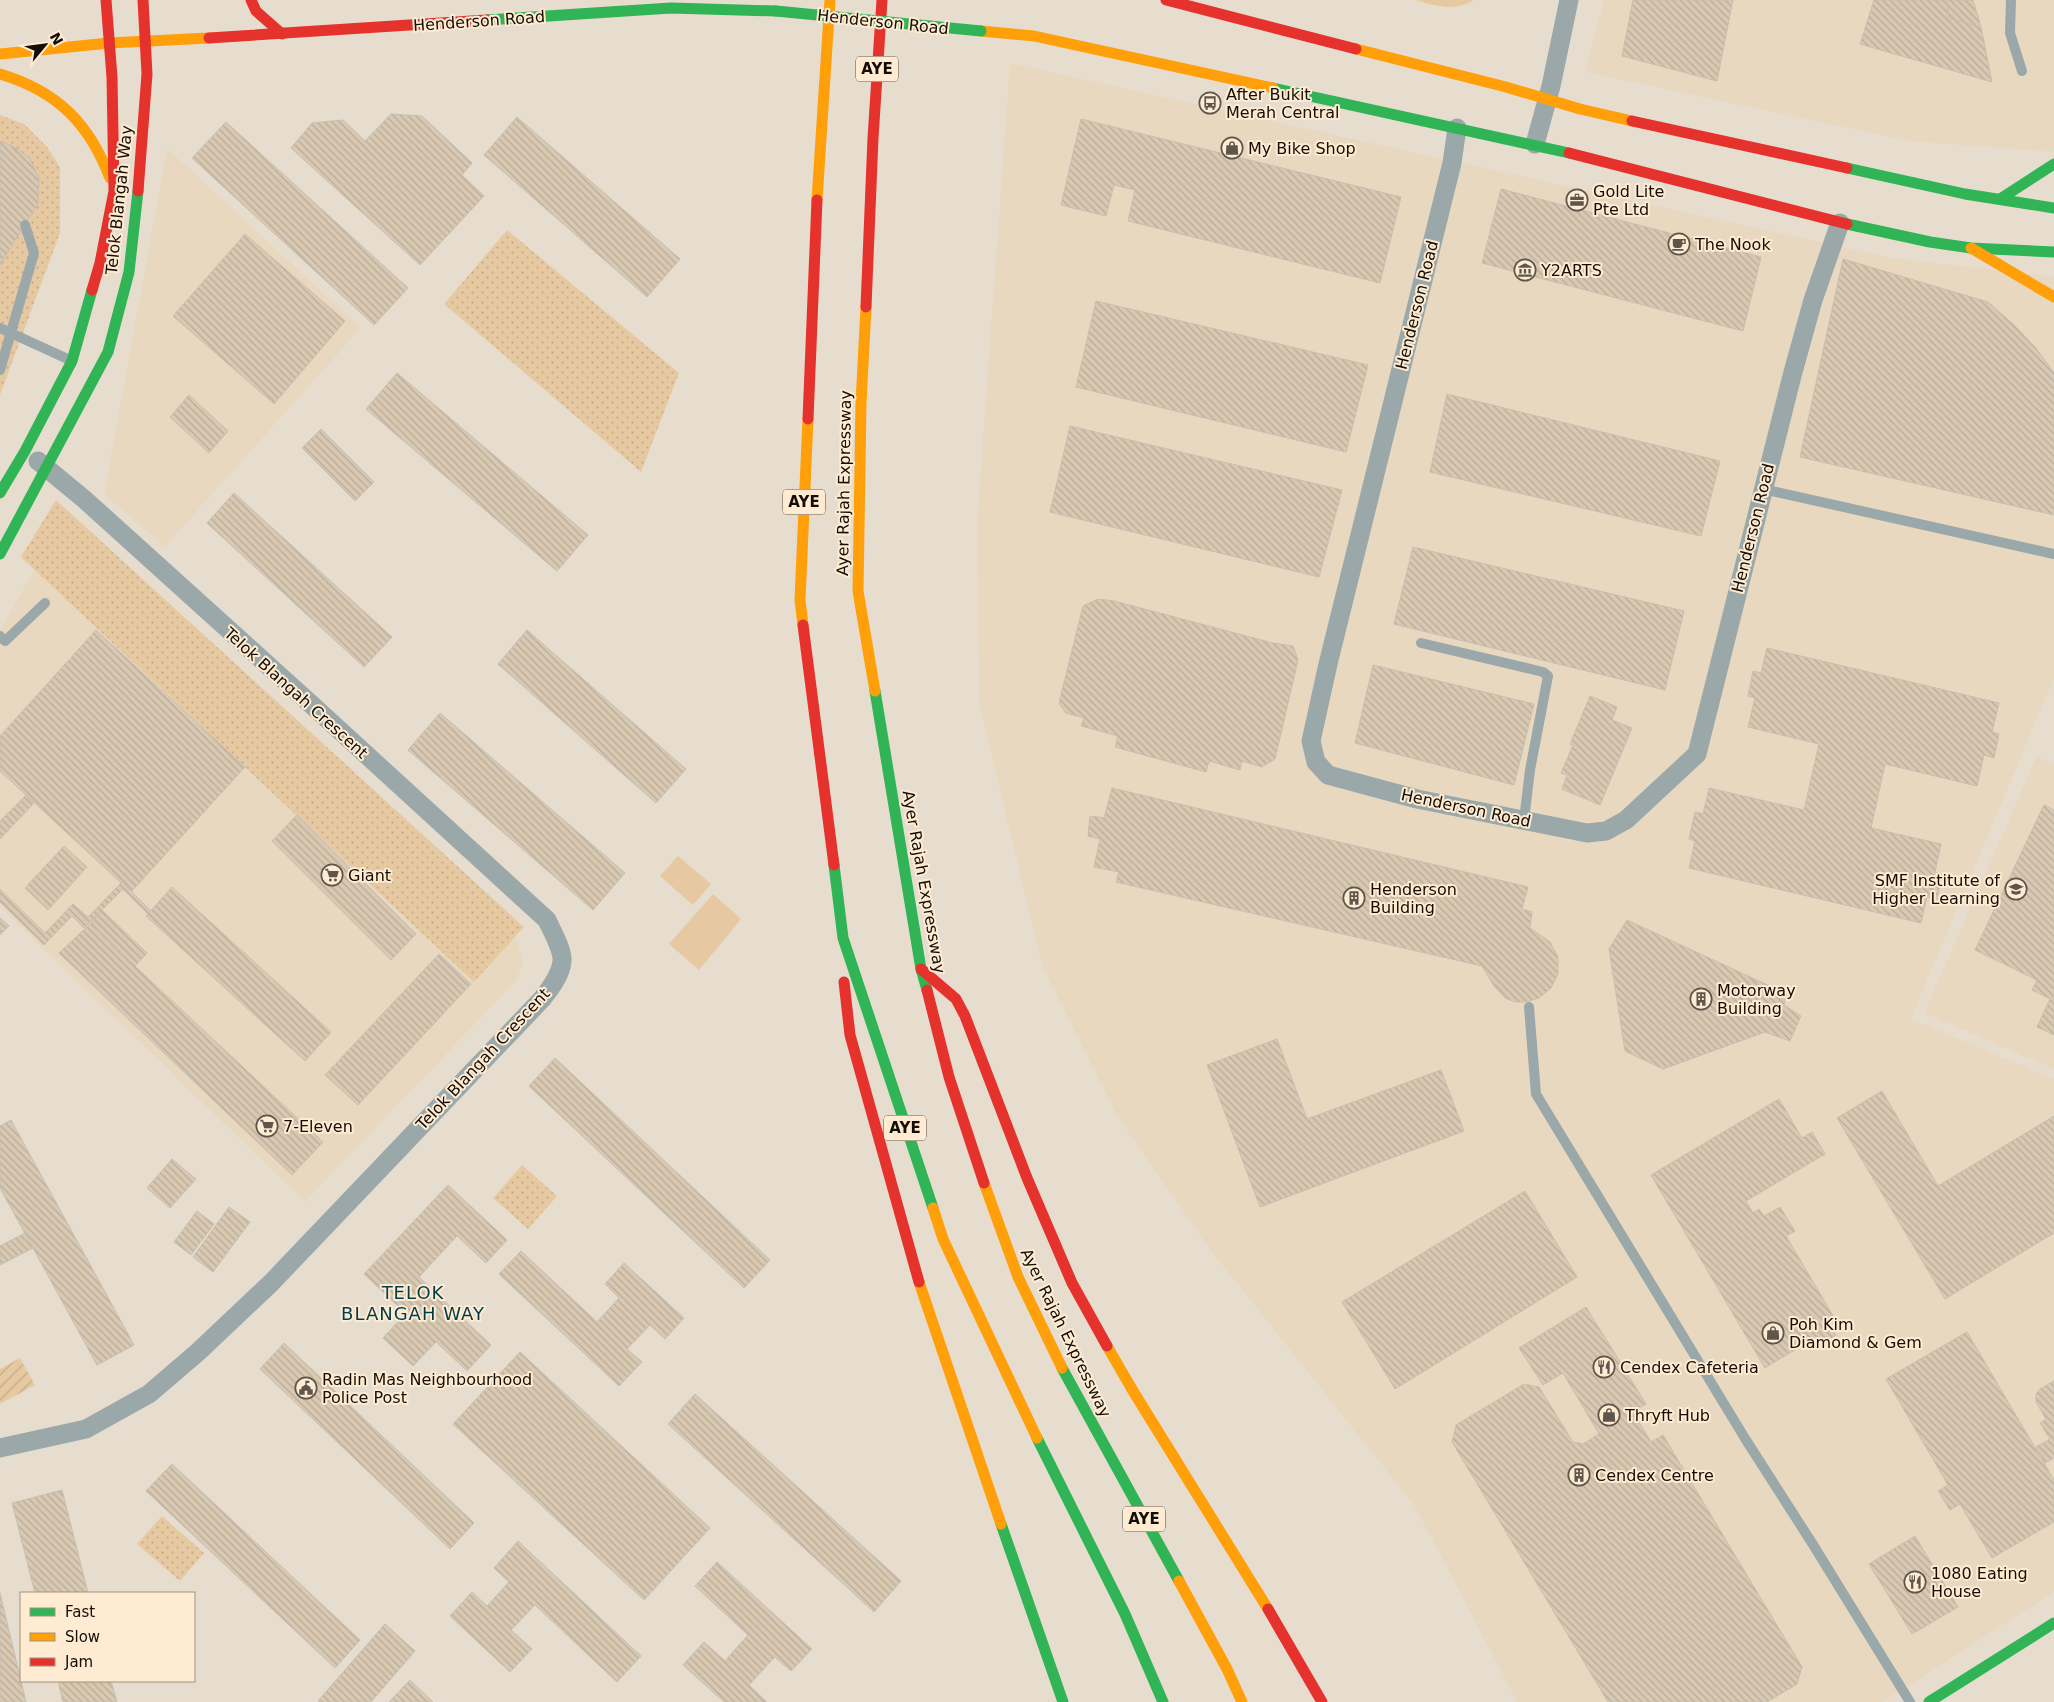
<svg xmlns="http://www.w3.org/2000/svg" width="2054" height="1702" viewBox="0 0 2054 1702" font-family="'DejaVu Sans',sans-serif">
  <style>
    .built { fill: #e9d8c0 }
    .grass { fill: url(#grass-dots) }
    .garden { fill: url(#garden-furrows) }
    .pitch { fill: #e6c9a1 }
    .building { fill: url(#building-back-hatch); stroke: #c6beb3 }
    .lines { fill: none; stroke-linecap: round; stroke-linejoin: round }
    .lane { stroke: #9ba8aa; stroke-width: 10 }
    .street { stroke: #9ba8aa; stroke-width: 19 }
    .fast { stroke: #30b455; stroke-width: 11 }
    .slow { stroke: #ff9f0a; stroke-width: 11 }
    .jam { stroke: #e5322d; stroke-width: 11 }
    .fast-bridge { stroke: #30b455; stroke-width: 11 }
    .labels { text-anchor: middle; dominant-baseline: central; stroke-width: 4; stroke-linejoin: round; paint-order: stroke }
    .shield { fill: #feebd2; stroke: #5a5043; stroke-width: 1 }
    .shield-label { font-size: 15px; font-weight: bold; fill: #140e06 }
    .street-label { font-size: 16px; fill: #140e06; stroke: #feebd2 }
    .poi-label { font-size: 16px; fill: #140e06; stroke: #feebd2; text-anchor: start }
    .neighbourhood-label { font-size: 18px; letter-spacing: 1px; fill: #013c4b; stroke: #feebd2 }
  </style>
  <defs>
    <pattern id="grass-dots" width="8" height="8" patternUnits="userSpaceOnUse" patternTransform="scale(1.25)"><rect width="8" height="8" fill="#e6c9a1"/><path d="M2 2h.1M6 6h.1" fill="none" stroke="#c4ab89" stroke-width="1.8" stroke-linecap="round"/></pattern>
    <pattern id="garden-furrows" width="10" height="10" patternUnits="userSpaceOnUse" patternTransform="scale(1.25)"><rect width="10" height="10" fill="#e6c9a1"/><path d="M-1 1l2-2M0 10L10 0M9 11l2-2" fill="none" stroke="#c4ab89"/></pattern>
    <pattern id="building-back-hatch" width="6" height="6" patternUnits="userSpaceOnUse" patternTransform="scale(1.25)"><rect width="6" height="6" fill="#d9c9b2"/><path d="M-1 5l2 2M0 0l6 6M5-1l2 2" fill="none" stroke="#b9ab98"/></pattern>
  </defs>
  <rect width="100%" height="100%" fill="#e7ddcf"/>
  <g class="built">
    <polygon points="1604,0 2054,0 2054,152 1909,141 1585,72"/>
    <polygon points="1010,63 1892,258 2054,277 2054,678 1911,1019 2054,1079 2054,1592 1883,1702 1517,1702 1416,1508 1208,1247 1117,1116 1042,966 979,702 977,522"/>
    <polygon points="167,148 361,328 165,547 104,494"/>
    <polygon points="60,525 516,940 524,962 515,982 305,1202 0,907 0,630"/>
    <polygon points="2037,756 2054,765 2054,1069 1924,1013"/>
  </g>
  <g class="grass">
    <polygon points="0,115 24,124 47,147 60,167 60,233 0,395"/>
    <polygon points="507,230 679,373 641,472 444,304"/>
    <polygon points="56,500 524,927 474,982 21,557"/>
    <polygon points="522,1165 557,1196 528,1229 493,1198"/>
    <polygon points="162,1516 204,1553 180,1581 137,1544"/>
  </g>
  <polygon class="garden" points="20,1358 35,1385 0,1404 0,1369"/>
  <g class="pitch">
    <path d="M1415 0H1474C1454 12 1436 6 1415 0Z"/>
    <polygon points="678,856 711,884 693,905 660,876"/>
    <polygon points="713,894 741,919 699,970 669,944"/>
  </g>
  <g class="building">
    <polygon points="1633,0 1733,0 1717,81 1622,56"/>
    <polygon points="1874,0 1947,0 1949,18 1981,27 1992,82 1860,44"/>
    <polygon points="1947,0 1973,0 1981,27 1949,18"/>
    <polygon points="391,114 422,116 472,163 462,175 484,196 420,265 291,148 312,123 343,120 365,141"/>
    <polygon points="517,117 680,259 647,297 484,155"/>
    <polygon points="1081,119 1401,197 1380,283 1128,221 1135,190 1114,185 1106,216 1061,205"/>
    <polygon points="226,122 408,288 374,325 192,158"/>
    <polygon points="0,141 12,146 29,157 39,178 38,203 0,265"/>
    <polygon points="1501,189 1761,257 1743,331 1482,263"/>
    <polygon points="245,234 345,321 274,404 173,316"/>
    <polygon points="1843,259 1988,302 2013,324 2036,348 2054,373 2054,515 1800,457"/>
    <polygon points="1096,301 1368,365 1346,452 1076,387"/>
    <polygon points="397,373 588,535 557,571 366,409"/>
    <polygon points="1447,394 1720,461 1701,536 1430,472"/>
    <polygon points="189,395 228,431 209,453 170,417"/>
    <polygon points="1070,426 1342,490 1319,577 1050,512"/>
    <polygon points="321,429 374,482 355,501 302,448"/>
    <polygon points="234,493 392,637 364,667 207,523"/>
    <polygon points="1413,547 1684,611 1665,690 1394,624"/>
    <polygon points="1098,599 1114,601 1273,643 1293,646 1298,660 1275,759 1262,767 1242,761 1240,770 1209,761 1206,772 1115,747 1118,736 1081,726 1084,718 1066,713 1059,703 1083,606"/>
    <polygon points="96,630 245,767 131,892 0,771 0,736"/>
    <polygon points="527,630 686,769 656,803 498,664"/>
    <polygon points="1767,648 1999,703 1992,732 1999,734 1994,758 1984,755 1977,786 1885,764 1871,828 1941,844 1935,872 1942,874 1937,900 1927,897 1921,923 1689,868 1695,841 1689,839 1695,812 1703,814 1709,788 1804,810 1819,744 1748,727 1755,698 1748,696 1753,671 1761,673"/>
    <polygon points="1373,665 1534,704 1514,785 1355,743"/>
    <polygon points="1590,696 1617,707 1612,720 1632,728 1600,805 1562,789 1567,775 1561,773 1573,745 1570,744"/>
    <polygon points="440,713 625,873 593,910 408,750"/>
    <polygon points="1112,788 1528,887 1522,909 1532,912 1530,928 1550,942 1558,957 1558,974 1551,988 1539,998 1526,1002 1515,1002 1505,998 1494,986 1482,966 1116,882 1119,872 1094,867 1100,839 1088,836 1090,816 1104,818"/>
    <polygon points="26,795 34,803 0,839 0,821"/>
    <polygon points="2044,805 2054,810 2054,1035 2037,1027 2050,999 2032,990 2037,980 1975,950"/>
    <polygon points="297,815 416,934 391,960 272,841"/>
    <polygon points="64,846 87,867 48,910 25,888"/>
    <polygon points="122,882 151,911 148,914 123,889 84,928 72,916 44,945 0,902 0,889 45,933 73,904 88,917"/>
    <polygon points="172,887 331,1032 305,1061 146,916"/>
    <polygon points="102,910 147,953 135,966 90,924"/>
    <polygon points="0,918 9,926 0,935"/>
    <polygon points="1627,920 1787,994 1784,1005 1801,1016 1790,1041 1765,1032 1663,1069 1625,1051 1609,949"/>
    <polygon points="90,924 323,1142 292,1175 59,953"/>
    <polygon points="439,954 471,984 358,1105 325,1075"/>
    <polygon points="1277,1039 1307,1119 1441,1070 1464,1131 1260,1207 1207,1065"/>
    <polygon points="555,1058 770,1260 744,1288 529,1086"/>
    <polygon points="1882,1091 1938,1186 2054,1116 2054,1233 1945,1299 1837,1118"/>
    <polygon points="1779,1099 1802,1138 1812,1132 1825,1154 1746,1201 1753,1213 1759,1209 1764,1216 1780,1207 1795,1231 1786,1236 1835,1319 1828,1323 1836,1335 1810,1350 1806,1343 1765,1368 1651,1175"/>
    <polygon points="11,1120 134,1345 97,1365 0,1188 0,1126"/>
    <polygon points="172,1159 196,1179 170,1208 147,1188"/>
    <polygon points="448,1185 507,1240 486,1263 457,1236 419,1277 491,1345 467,1371 364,1274"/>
    <polygon points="1525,1191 1577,1277 1395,1389 1342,1302"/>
    <polygon points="229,1207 250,1222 213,1272 193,1257"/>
    <polygon points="197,1211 214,1224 191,1255 174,1242"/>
    <polygon points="25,1233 33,1248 0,1265 0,1246"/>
    <polygon points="521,1251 597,1322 619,1298 605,1284 624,1263 684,1318 665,1339 650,1325 627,1349 642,1362 619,1386 499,1274"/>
    <polygon points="1586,1307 1646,1404 1633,1412 1651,1442 1663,1435 1802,1667 1797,1684 1767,1702 1608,1702 1452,1442 1456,1425 1524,1384 1539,1387 1573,1442 1583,1444 1599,1434 1563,1373 1543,1385 1519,1348"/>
    <polygon points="406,1313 436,1342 413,1366 383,1338"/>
    <polygon points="1967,1332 2054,1480 2054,1522 1992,1558 1960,1504 1950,1510 1938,1491 1948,1485 1886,1379"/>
    <polygon points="284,1343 474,1523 450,1549 260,1369"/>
    <polygon points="520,1352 710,1528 644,1600 453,1424"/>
    <polygon points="2054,1381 2054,1458 2045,1463 2036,1447 2050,1439 2040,1423 2046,1419 2036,1402 2036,1394 2040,1389"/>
    <polygon points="695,1394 901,1581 874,1612 668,1424"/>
    <polygon points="172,1464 360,1640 335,1668 146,1491"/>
    <polygon points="62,1490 88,1593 35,1593 12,1503"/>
    <polygon points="1915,1536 1958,1607 1912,1634 1869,1564"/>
    <polygon points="518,1541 641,1656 617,1682 535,1605 511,1630 532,1649 510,1672 450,1616 472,1592 487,1606 509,1582 494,1568"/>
    <polygon points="717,1562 812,1649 791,1671 775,1657 749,1685 767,1702 724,1702 683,1665 704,1642 725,1661 748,1635 695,1586"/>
    <polygon points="0,1593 26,1702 0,1702"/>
    <polygon points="385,1624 415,1651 371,1702 320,1702 318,1701"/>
    <polygon points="410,1680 433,1702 389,1702"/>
    <polygon points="58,1681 111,1681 117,1702 63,1702"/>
  </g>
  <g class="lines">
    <g class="lane">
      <polyline points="2011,0 2010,33 2022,71"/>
      <polyline points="0,328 72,361"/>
      <polyline points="0,370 34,253 25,225"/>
      <polyline points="1763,489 2054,554"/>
      <polyline points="0,636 5,641 45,603"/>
      <polyline points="1421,643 1543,672 1548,676 1530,770 1524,820"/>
      <polyline points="1529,1007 1536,1094 1746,1440 1812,1543 1910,1702"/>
    </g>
    <g class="street">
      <polyline points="1457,128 1452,163 1328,664 1311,741 1316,762 1328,775 1417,799 1587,833 1606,831 1626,820 1697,754 1793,372 1813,300 1840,223"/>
      <polyline points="1535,144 1551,86 1569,0"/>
      <path d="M0 1448 86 1429 149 1394 198 1352 271 1283 542 999C550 989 561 975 562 961 563 950 552 931 547 920L312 705 84 499 38 461"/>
    </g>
    <g class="fast">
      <polyline points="487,20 671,8 776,11"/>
      <polyline points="1273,88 1569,153"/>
      <polyline points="1847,168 1965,194 2054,208"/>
      <polyline points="2000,199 2054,164"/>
      <polyline points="1847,224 1930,242 1971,248 2054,252"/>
      <polyline points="0,493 25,451 72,361 92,290"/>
      <polyline points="0,554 108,352 129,272 138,191"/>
      <polyline points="875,691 921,969 927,990"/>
      <polyline points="834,865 843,938 933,1208"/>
      <polyline points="1062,1368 1179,1581"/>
      <polyline points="1037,1438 1125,1614 1163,1702"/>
      <polyline points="1001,1524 1063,1702"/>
      <polyline points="1929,1702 2054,1623"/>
    </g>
    <g class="slow">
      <polyline points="981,31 1034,36 1273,88"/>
      <polyline points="1356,49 1506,87 1580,109 1632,121"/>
      <polyline points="0,54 109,43 209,38"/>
      <path d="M0 74C57 91 89 123 110 178"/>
      <polyline points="817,200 830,0"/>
      <polyline points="1971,248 2054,297"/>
      <polyline points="866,307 861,403 858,591 875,691"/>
      <polyline points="803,625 800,600 808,419"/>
      <polyline points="984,1183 1018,1277 1062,1368"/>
      <polyline points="933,1208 943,1239 1037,1438"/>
      <polyline points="919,1282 1001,1524"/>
      <polyline points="1107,1346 1133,1391 1268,1609"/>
      <polyline points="1179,1581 1227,1669 1242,1702"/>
    </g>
    <g class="jam">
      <polyline points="251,0 256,11 282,34"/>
      <polyline points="1166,0 1356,49"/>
      <polyline points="209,38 487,20"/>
      <polyline points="1632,121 1847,168"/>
      <polyline points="1569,153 1847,224"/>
      <polyline points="138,191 147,74 143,0"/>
      <polyline points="92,290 100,263 114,191 112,77 106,0"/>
      <polyline points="866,307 873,138 882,0"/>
      <polyline points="808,419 817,200"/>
      <polyline points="803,625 834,865"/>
      <polyline points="921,969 956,999 965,1016 1027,1178 1072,1283 1107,1346"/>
      <polyline points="844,982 850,1035 919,1282"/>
      <polyline points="927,990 949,1077 984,1183"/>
      <polyline points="1268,1609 1322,1702"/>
    </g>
    <polyline class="fast-bridge" points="776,11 981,31"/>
  </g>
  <defs>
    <g id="bus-ring" transform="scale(1.125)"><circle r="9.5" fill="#feebd2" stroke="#5e564c" stroke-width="1.5"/><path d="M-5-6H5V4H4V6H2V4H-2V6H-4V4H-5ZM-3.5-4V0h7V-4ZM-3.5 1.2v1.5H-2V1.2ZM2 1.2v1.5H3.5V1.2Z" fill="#5e564c"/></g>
    <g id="shop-ring" transform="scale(1.125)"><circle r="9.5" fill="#feebd2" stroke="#5e564c" stroke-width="1.5"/><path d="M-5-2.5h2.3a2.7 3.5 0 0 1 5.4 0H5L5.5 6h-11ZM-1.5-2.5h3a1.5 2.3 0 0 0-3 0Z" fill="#5e564c"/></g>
    <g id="office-ring" transform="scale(1.125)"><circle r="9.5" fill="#feebd2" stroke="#5e564c" stroke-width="1.5"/><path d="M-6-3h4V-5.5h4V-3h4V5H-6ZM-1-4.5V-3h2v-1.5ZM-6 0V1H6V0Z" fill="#5e564c"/></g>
    <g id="cafe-ring" transform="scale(1.125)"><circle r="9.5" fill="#feebd2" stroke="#5e564c" stroke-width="1.5"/><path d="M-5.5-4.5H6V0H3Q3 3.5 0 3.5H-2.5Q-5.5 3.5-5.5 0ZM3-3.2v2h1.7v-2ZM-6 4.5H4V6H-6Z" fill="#5e564c"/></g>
    <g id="museum-ring" transform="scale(1.125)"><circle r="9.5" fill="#feebd2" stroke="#5e564c" stroke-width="1.5"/><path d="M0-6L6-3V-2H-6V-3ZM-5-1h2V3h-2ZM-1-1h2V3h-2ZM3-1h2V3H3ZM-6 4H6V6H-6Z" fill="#5e564c"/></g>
    <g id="supermarket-ring" transform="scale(1.125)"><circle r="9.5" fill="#feebd2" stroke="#5e564c" stroke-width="1.5"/><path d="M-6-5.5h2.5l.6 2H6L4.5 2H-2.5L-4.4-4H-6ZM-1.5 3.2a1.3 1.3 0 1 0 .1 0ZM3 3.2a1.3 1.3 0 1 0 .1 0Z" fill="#5e564c"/></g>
    <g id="university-ring" transform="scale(1.125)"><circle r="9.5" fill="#feebd2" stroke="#5e564c" stroke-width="1.5"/><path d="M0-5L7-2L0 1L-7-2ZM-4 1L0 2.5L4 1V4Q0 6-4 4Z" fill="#5e564c"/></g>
    <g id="building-ring" transform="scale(1.125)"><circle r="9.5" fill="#feebd2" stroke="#5e564c" stroke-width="1.5"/><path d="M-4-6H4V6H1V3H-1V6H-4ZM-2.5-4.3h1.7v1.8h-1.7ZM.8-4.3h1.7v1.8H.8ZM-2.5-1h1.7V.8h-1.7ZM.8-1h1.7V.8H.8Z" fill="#5e564c"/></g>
    <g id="restaurant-ring" transform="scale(1.125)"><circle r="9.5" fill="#feebd2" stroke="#5e564c" stroke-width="1.5"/><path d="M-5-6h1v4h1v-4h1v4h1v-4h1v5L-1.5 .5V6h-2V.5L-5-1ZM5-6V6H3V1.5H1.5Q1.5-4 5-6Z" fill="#5e564c"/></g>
    <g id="civic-ring" transform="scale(1.125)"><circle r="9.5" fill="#feebd2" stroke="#5e564c" stroke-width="1.5"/><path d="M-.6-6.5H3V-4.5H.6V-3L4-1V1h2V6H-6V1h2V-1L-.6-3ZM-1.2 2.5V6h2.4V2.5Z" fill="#5e564c"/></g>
  </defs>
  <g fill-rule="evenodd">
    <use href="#bus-ring" x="1210" y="103"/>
    <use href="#shop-ring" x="1232" y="148"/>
    <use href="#office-ring" x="1577" y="200"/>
    <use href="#cafe-ring" x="1679" y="244"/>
    <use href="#museum-ring" x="1525" y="270"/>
    <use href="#supermarket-ring" x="332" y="875"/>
    <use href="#university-ring" x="2016" y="889"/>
    <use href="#building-ring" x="1354" y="898"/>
    <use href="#building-ring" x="1701" y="999"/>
    <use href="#supermarket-ring" x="267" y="1126"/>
    <use href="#shop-ring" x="1773" y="1333"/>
    <use href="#restaurant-ring" x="1604" y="1367"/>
    <use href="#civic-ring" x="306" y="1388"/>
    <use href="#shop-ring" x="1609" y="1415"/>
    <use href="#building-ring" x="1579" y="1475"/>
    <use href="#restaurant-ring" x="1915" y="1582"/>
  </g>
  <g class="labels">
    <g class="shield">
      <rect x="856" y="56.5" width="42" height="25" rx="4"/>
      <rect x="783" y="489.5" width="42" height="25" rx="4"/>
      <rect x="884" y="1115.5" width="42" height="25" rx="4"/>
      <rect x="1123" y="1506.5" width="42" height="25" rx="4"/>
    </g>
    <g class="shield-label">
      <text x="877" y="69">AYE</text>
      <text x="804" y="502">AYE</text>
      <text x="905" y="1128">AYE</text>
      <text x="1144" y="1519">AYE</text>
    </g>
    <g class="street-label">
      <text transform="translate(479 21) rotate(-4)">Henderson Road</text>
      <text transform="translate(883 22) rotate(6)">Henderson Road</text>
      <text transform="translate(119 200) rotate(-84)">Telok Blangah Way</text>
      <text transform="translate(1417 305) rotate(-76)">Henderson Road</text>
      <text transform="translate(844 483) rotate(-89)">Ayer Rajah Expressway</text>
      <text transform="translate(1753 528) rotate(-76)">Henderson Road</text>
      <text transform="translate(296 693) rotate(42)">Telok Blangah Crescent</text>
      <text transform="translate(1466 808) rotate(12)">Henderson Road</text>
      <text transform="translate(924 882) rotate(80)">Ayer Rajah Expressway</text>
      <text transform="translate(483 1059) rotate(-47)">Telok Blangah Crescent</text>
      <text transform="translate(1066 1333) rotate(64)">Ayer Rajah Expressway</text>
    </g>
    <g class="poi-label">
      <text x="1226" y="94">After Bukit<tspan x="1226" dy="18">Merah Central</tspan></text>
      <text x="1248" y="148">My Bike Shop</text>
      <text x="1593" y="191">Gold Lite<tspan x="1593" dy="18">Pte Ltd</tspan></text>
      <text x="1695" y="244">The Nook</text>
      <text x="1541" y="270">Y2ARTS</text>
      <text x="348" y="875">Giant</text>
      <text x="2000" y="880" text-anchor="end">SMF Institute of<tspan x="2000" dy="18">Higher Learning</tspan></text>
      <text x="1370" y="889">Henderson<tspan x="1370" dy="18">Building</tspan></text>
      <text x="1717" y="990">Motorway<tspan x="1717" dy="18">Building</tspan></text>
      <text x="283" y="1126">7-Eleven</text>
      <text x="1789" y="1324">Poh Kim<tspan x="1789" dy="18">Diamond &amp; Gem</tspan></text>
      <text x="1620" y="1367">Cendex Cafeteria</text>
      <text x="322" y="1379">Radin Mas Neighbourhood<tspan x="322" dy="18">Police Post</tspan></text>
      <text x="1625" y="1415">Thryft Hub</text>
      <text x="1595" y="1475">Cendex Centre</text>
      <text x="1931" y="1573">1080 Eating<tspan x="1931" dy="18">House</tspan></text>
    </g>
    <g class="neighbourhood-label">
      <text x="413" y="1292">TELOK<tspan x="413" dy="21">BLANGAH WAY</tspan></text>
    </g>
  </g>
  <rect x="20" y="1592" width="175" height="90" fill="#feebd2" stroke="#a09380"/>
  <rect x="30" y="1608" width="25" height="8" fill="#30b455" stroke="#a09380"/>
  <text x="65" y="1617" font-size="15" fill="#140e06">Fast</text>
  <rect x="30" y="1633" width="25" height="8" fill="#ff9f0a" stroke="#a09380"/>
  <text x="65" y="1642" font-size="15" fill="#140e06">Slow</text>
  <rect x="30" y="1658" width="25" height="8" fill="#e5322d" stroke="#a09380"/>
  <text x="65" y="1667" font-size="15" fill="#140e06">Jam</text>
  <g transform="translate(45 45) rotate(61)" stroke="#feebd2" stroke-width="4" paint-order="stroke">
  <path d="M0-4L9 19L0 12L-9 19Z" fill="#140e06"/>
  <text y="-8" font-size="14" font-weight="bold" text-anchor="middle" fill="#140e06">N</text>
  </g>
</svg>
